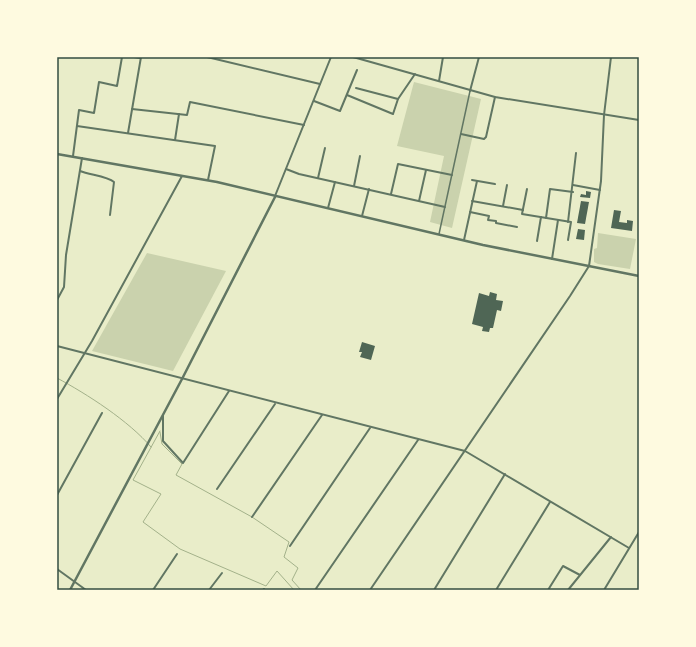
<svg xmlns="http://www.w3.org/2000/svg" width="696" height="647" viewBox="0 0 696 647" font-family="'Noto Sans',sans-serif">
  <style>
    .green { fill: #cad2ad }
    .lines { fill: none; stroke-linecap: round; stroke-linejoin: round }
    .stream { stroke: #a3b18a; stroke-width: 1 }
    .building { fill: #4f6655 }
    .pedestrian { stroke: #617663; stroke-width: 1.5 }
    .minor { stroke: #617663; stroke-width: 2 }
    .tertiary { stroke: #617663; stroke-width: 2.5 }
    .neatline { fill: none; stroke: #344e41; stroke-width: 1.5 }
  </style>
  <rect width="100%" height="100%" fill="#e9edc9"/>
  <g class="green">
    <polygon points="414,82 481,99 452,228 430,222 444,156 397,146"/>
    <polygon points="598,233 636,239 630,269 598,264 594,262 594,249 597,248"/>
    <polygon points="147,253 226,271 173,371 92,351"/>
  </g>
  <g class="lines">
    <g class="stream">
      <path d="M57 378C87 394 129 421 151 447"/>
      <polyline points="160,431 133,480 161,494 143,522 180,549 266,586 277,571 294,590"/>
      <polyline points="160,432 162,444 182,464 176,475 252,517 289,542 284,557 298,568 292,580 301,590"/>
    </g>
  </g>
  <g class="building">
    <polygon points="586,191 591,192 590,198 580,197 581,194 586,195"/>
    <polygon points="581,201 589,202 585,224 577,223"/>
    <polygon points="614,210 621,211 619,222 627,223 627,220 633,221 632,231 611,228"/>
    <polygon points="578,229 585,230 584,240 576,239"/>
    <polygon points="490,292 497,294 496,300 503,301 501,311 497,310 493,328 490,328 489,332 482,331 483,327 472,324 479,293 489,296"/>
    <polygon points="362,342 375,346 371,360 360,357 362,352 359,352"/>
  </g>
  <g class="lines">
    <polyline class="pedestrian" points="439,234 470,91"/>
    <g class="minor">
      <polyline points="134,57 140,58"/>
      <polyline points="207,57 320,84"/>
      <polyline points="353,57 495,97 639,120"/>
      <polyline points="439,81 443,57"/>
      <polyline points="356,88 398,99"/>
      <polyline points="470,91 479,57"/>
      <polyline points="347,95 393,114 398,99 415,74"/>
      <polyline points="314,101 340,111 357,70"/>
      <polyline points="132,109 187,115 190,102 304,125"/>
      <polyline points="77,126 215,146 208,180"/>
      <polyline points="128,133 141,57"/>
      <polyline points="461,134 484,139 486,137 495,97"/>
      <polyline points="175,140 179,114"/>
      <polyline points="73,156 79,110 94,113 99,82 117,86 122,57"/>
      <polyline points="286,169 299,174 445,207"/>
      <path d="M80 171C90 175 107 176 114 182L110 215"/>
      <polyline points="318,178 325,148"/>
      <polyline points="472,180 495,184"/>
      <polyline points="573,185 600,190"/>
      <polyline points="354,186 360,156"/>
      <polyline points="527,189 522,214 571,222 568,240"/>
      <polyline points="391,194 398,164 452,175"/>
      <polyline points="275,196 331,57"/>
      <polyline points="419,201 426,170"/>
      <polyline points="472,201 523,210"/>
      <polyline points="503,206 507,185"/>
      <polyline points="328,208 335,182"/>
      <polyline points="470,212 489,216 488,220 496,221 496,223 517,227"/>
      <polyline points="362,216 369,189"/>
      <polyline points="546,218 550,189 573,192"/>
      <polyline points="568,222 576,153"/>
      <polyline points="464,240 477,181"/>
      <polyline points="537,241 541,217"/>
      <polyline points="552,259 558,220"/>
      <polyline points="57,300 64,287 66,255 82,158"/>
      <polyline points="57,346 465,451 629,548"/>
      <polyline points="57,399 92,341 182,176"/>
      <polyline points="163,415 163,441 183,463 229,391"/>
      <polyline points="217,489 275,404"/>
      <polyline points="57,495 102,413"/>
      <polyline points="252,517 322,415"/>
      <polyline points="290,546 370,428"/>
      <polyline points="57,569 86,590"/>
      <polyline points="153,590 177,554"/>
      <polyline points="209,590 222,573"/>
      <polyline points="263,590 264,589"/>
      <polyline points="315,590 418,440"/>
      <polyline points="370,590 570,296 589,266 601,181 604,115 611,57"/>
      <polyline points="434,590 505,474"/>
      <polyline points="496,590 550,502"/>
      <polyline points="548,590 563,566 580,575"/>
      <polyline points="568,590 611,537"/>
      <polyline points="604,590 639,532"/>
    </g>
    <g class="tertiary">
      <polyline points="57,154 217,182 483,245 639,276"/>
      <polyline points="70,590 182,379 275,197"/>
    </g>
  </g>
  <rect width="696" height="647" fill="none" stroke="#fefae0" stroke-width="116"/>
  <rect x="58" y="58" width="580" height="531" class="neatline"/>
</svg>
